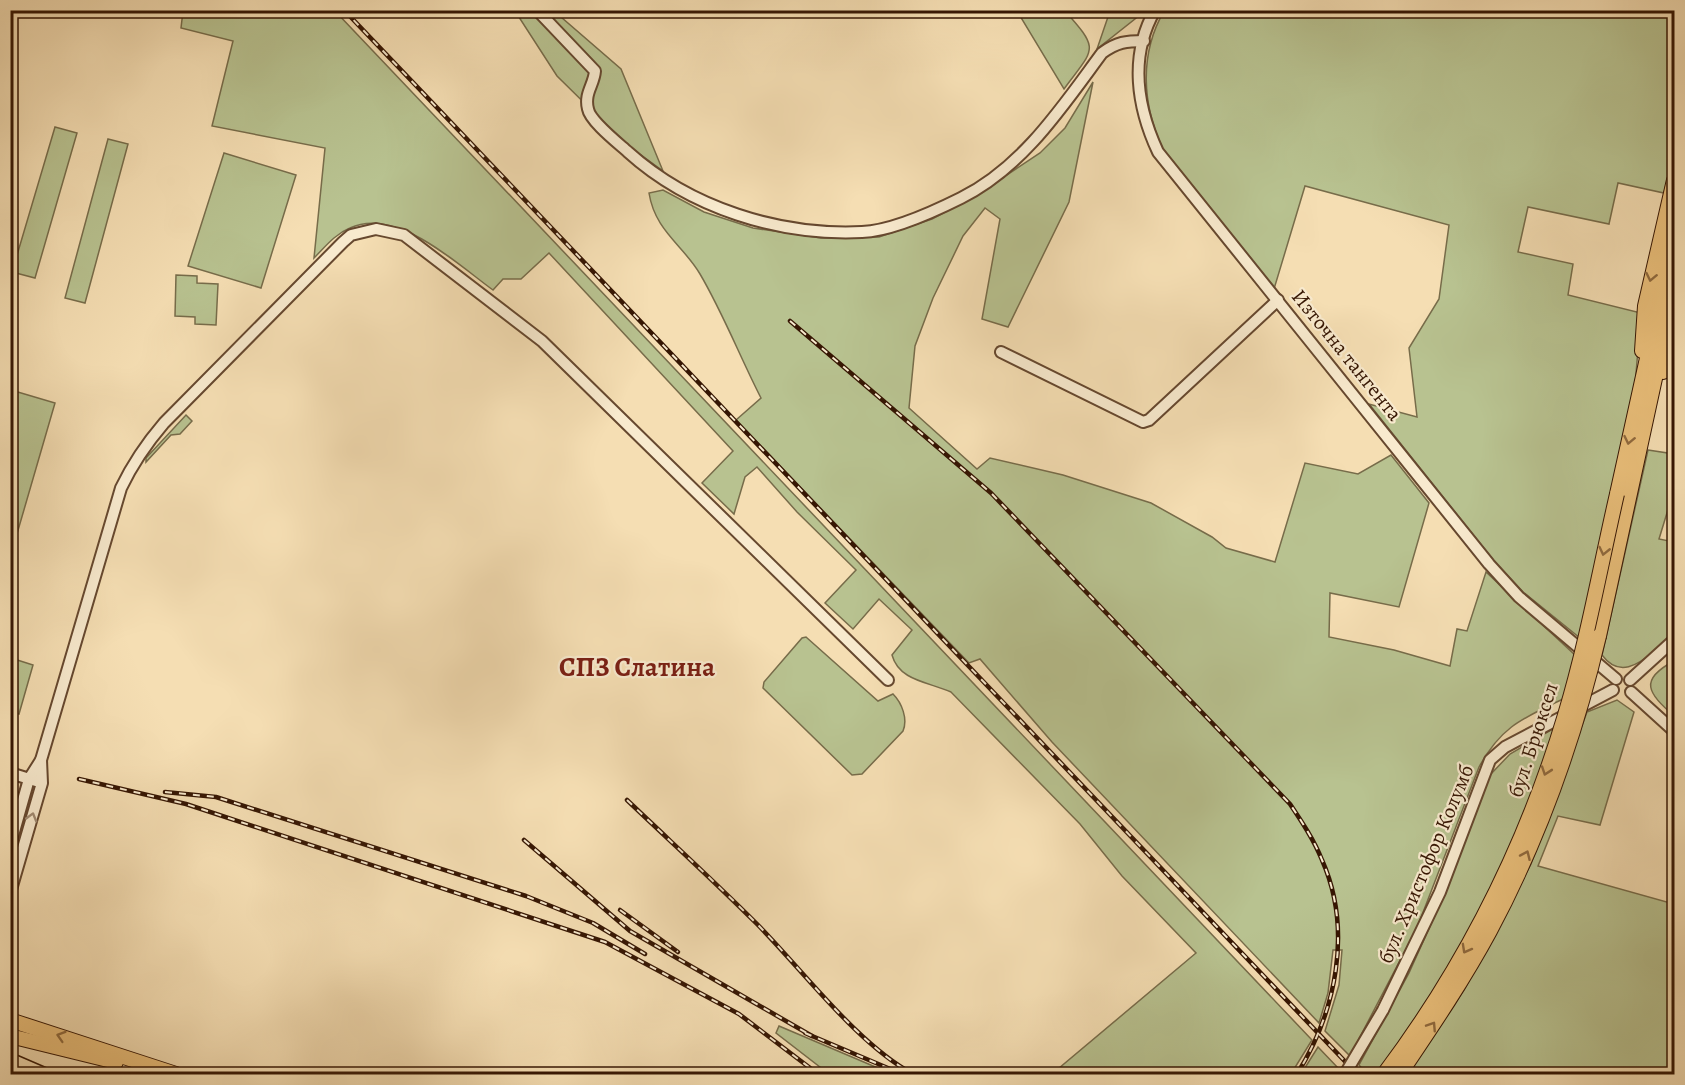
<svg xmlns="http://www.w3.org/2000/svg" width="1685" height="1085" viewBox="0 0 1685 1085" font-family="Alegreya,serif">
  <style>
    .green { fill: #b8c290; stroke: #776c4a; stroke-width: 1.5 }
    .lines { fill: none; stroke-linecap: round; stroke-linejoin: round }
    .minor-casing { stroke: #66482f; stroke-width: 14 }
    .major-casing { stroke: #361603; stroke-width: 16 }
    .minor { stroke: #f8eace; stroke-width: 10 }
    .major { stroke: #eabf7a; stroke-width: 14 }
    .tram { stroke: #361603; stroke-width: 1.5 }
    .rail-casing { stroke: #361603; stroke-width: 4.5 }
    .rail { stroke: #f8eace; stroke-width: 2; stroke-dasharray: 7; stroke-linecap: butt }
    .minor-bridge-casing { stroke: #66482f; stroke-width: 14; stroke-linecap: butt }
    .major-bridge-casing { stroke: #361603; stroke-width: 16; stroke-linecap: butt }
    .minor-bridge { stroke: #f8eace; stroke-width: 10 }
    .major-bridge { stroke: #eabf7a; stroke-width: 14 }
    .oneway { stroke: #906a3e }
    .oneway2 { stroke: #a18b73 }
    .labels { text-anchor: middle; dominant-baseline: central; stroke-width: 4.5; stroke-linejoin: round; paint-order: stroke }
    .street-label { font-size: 21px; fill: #361603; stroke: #f8eace }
    .district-label { font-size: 27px; font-weight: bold; fill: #7a1f14; stroke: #f8eace }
  </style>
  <rect width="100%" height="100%" fill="#f5deb3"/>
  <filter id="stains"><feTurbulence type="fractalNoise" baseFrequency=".00333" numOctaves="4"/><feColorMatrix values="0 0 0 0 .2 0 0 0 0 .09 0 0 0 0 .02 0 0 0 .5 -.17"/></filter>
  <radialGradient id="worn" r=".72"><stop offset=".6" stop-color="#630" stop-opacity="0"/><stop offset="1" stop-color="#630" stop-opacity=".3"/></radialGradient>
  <g class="green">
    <path d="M183 11H335L1312 1040 1291 1074H1052L1196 953 1122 876 1080 824 951 692C929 682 899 681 892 655L912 630 879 599 853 629 825 603 856 570 797 512 757 467 745 477 734 514 702 483 733 451 549 253 521 279H503L493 290C457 264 396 206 350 228 335 234 325 247 314 258L325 148 212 126 233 41 181 28Z"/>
    <polygon points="515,11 554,11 621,69 663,171 626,144 557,76"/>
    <path d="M1017 11H1065C1101 51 1094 48 1064 89Z"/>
    <polygon points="1110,11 1145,11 1097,49"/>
    <path d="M1164 11H1674V152L1664 193 1618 183 1609 224 1528 207 1518 252 1573 264 1568 295 1641 313 1634 398 1580 638 1523 592 1494 561 1369 404 1417 417 1409 348 1439 299 1449 225 1305 186 1274 289 1163 149C1142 105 1139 54 1164 11Z"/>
    <path d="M1093 82 1069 202 1008 327 982 319 1000 219 985 208 963 236 933 298 915 346 909 408 977 469 990 458 1063 475 1151 503 1212 537 1226 548 1275 562 1305 463 1358 474 1391 455 1429 503 1399 607 1330 593 1329 637 1394 650 1450 666 1457 629 1467 631 1486 572 1576 656 1565 698C1524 718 1502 725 1479 767L1417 928 1350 1056 1325 1031 1339 985 1342 950H1333L1328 993 1319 1023 1052 742 980 659 969 663 736 420 761 398C740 357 723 313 700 274 683 245 655 231 649 193L663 190 704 212 753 228 821 238 879 237 932 219 975 196 1040 153 1065 128Z"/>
    <polygon points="55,127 77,133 35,278 12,272"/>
    <polygon points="108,139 128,144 85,303 65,298"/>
    <polygon points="224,153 296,175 261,288 188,266"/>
    <polygon points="176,275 197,276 197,283 218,284 216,325 195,324 195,317 175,316"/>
    <polygon points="11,390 55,403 12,551 10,550"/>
    <polygon points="186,415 192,421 180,434 171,435 146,462 146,458"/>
    <path d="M1648 450 1674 454V490L1659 539 1674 542C1674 557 1678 620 1674 630 1671 637 1662 645 1656 650 1638 665 1619 678 1602 655Z"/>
    <path d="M806 637 878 701 893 694C902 703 908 719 903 731L862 774 852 775 763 688 764 682 802 638Z"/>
    <polygon points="11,658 33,665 19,714 11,712"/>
    <path d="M1674 661V716C1648 693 1638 680 1674 661Z"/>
    <polygon points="1617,700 1634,712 1600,825 1558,816 1538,866 1674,904 1674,1074 1407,1074 1464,990 1531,864 1587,712"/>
    <path d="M1556 727C1542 767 1529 808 1512 847 1477 928 1429 1003 1376 1074H1367L1359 1065 1409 973 1445 893 1490 775 1510 754Z"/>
    <polygon points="779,1026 892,1074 829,1074 776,1033"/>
    <polygon points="1318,1047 1340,1070 1337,1074 1301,1074"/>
  </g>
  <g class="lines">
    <g class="minor-casing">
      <g id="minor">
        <path d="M537 10 595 71C594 85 584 93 588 109 590 121 618 143 628 152 690 208 779 236 862 232 891 231 935 211 961 198 1023 167 1062 107 1102 53 1117 42 1126 41 1144 41"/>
        <path d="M1155 10C1129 56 1137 107 1158 152L1489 564 1519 597 1616 679"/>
        <polyline points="1001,352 1143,422 1149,420 1278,300"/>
        <polyline points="1630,680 1674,640"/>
        <polyline points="1631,692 1674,731"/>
        <polyline points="10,773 36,781"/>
        <path d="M10 846 29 779 41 760 121 488C133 463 146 444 164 423L343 242 351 235 376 229 404 235 542 341 888 680"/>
        <polyline points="10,893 42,783 41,760"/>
        <polyline points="1383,1010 1440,892 1490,760 1505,747 1613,690"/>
      </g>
    </g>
    <g class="major-casing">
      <g id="major">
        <polyline points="1642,351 1645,306 1674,180"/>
        <polyline points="1663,372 1674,342"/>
        <polyline points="1617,494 1674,236"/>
        <polyline points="1599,636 1674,291"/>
        <polyline points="10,1020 176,1074"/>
        <polyline points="10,1036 116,1062"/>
      </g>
    </g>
    <use href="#minor" class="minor"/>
    <use href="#major" class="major"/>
    <polyline class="tram" points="10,1052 61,1074"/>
    <g class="rail-casing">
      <g id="rail">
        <polyline points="344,10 1357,1074"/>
        <path d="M790 321 991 493 1290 804C1302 822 1314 840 1322 860 1353 930 1336 1012 1297 1074"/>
        <polyline points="79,779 186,804 605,942 739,1014 818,1074"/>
        <polyline points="165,792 216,797 526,896 593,923 645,954"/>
        <path d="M627 800C670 841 714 881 756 923 802 969 857 1044 913 1074"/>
        <polyline points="524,840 630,931 812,1036"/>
        <polyline points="620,910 678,952"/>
        <polyline points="805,1033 902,1074"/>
      </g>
    </g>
    <use href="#rail" class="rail"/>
    <g class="minor-bridge-casing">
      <polyline id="minor-bridge" points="1345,1074 1383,1010"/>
    </g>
    <g class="major-bridge-casing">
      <g id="major-bridge">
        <path d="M1384 1074C1465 966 1526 845 1565 715 1587 642 1600 568 1617 494"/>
        <path d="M1400 1074C1431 1028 1463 981 1490 931 1539 839 1575 738 1599 636"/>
      </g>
    </g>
    <use href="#minor-bridge" class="minor-bridge"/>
    <use href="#major-bridge" class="major-bridge"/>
  </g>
  <defs><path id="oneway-chevron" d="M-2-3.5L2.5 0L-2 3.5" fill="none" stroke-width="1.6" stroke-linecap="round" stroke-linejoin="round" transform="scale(1.5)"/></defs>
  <g class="oneway">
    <use href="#oneway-chevron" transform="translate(1651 277) rotate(102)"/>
    <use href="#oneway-chevron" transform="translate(1629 440) rotate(102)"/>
    <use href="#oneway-chevron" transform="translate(1604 551) rotate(103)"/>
    <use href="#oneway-chevron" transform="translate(1546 771) rotate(109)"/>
    <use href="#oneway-chevron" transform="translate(1526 855) rotate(-66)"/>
    <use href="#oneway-chevron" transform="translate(1466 949) rotate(119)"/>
    <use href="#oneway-chevron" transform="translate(1432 1026) rotate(-57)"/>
    <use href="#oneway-chevron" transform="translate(61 1036) rotate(-163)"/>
  </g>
  <use class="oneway2" href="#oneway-chevron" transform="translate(32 817) rotate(-74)"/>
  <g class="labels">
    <g class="street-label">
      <text transform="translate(1347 355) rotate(51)">Източна тангента</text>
      <text transform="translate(1533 740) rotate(-72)">бул. Брюксел</text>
      <text transform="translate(1426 864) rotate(-67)">бул. Христофор Колумб</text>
    </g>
    <g class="district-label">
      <text x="637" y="667">СПЗ Слатина</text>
    </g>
  </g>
  <rect width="1685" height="1085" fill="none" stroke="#f5deb3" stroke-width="36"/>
  <rect x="12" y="12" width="1661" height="1061" fill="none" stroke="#361603" stroke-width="3"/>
  <rect x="18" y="18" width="1649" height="1049" fill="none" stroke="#361603" stroke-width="1.5"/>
  <rect width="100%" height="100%" filter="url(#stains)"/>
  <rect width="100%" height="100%" fill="url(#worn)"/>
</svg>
